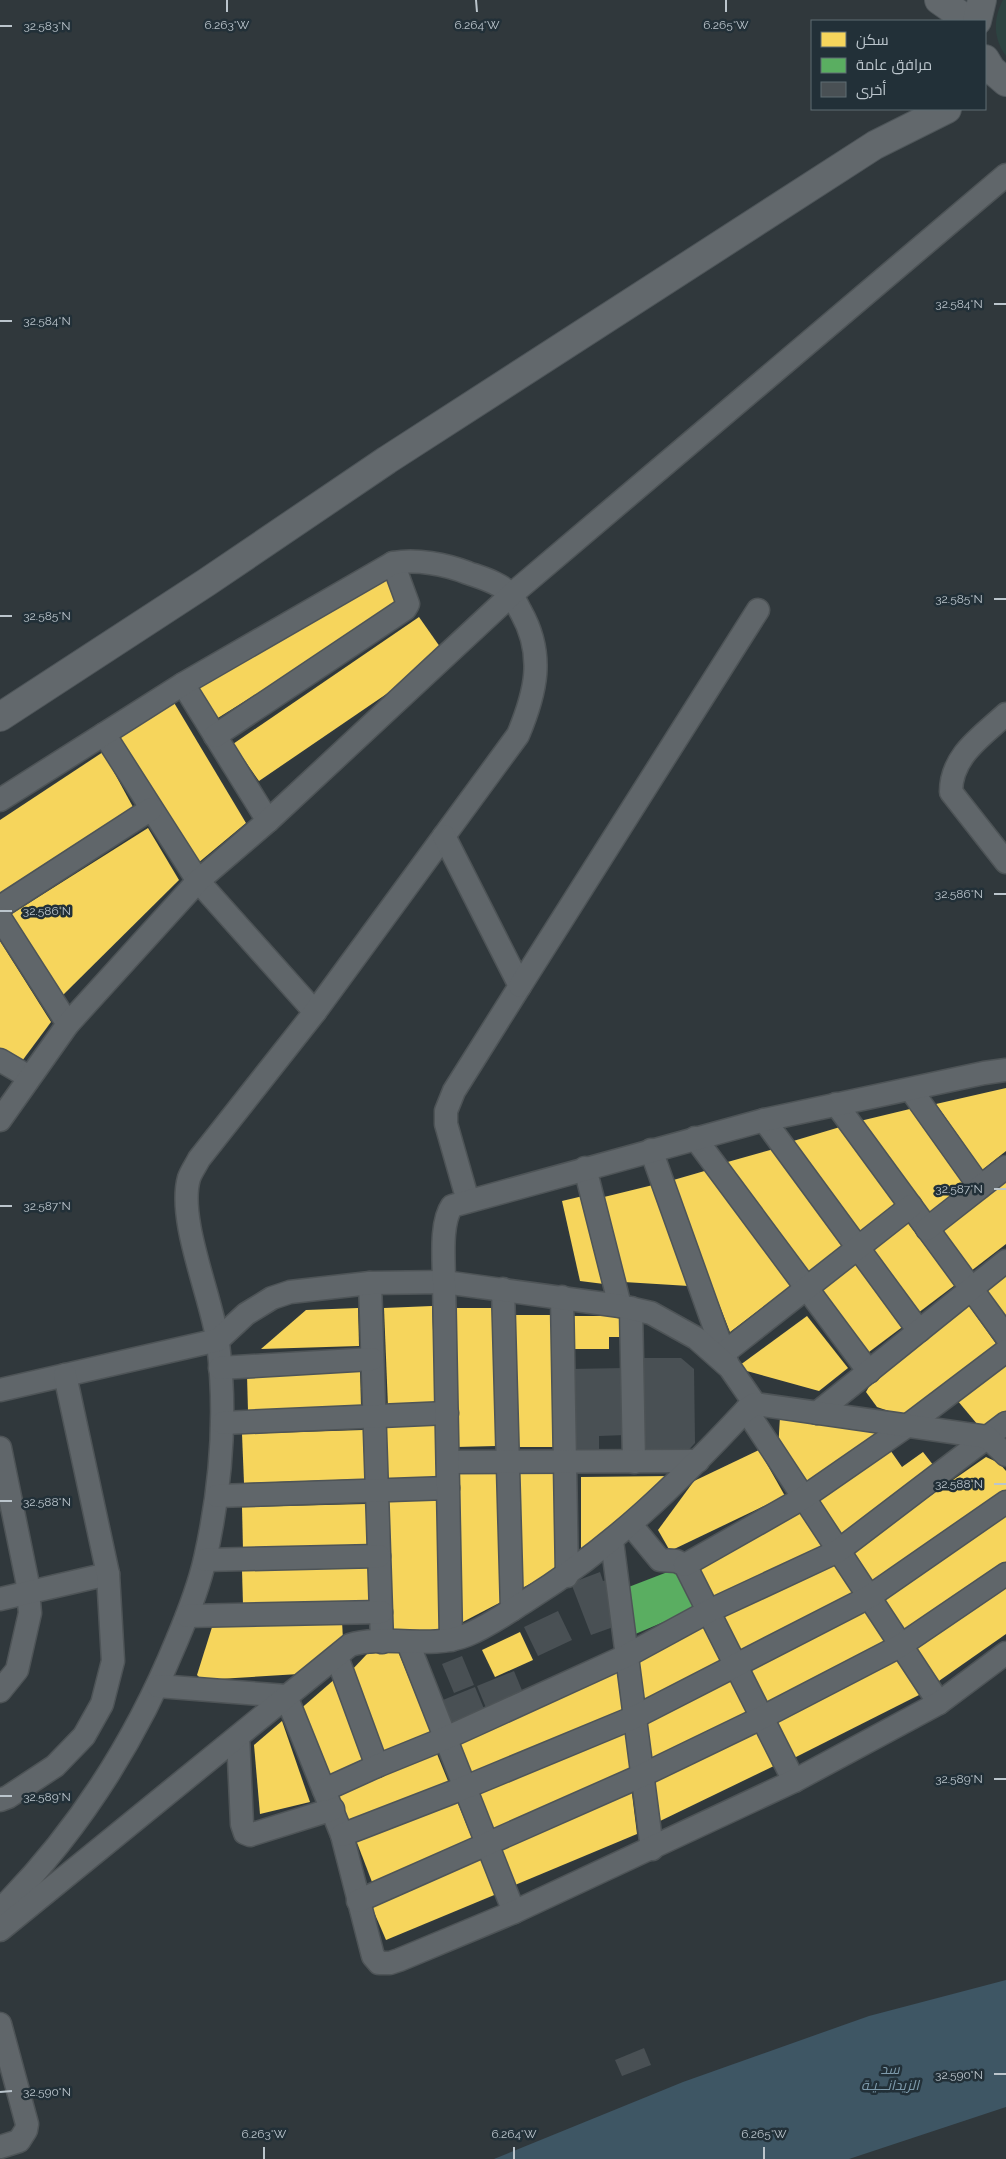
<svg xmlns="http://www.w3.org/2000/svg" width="1006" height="2159" viewBox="0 0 1006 2159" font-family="Raleway,Cairo,sans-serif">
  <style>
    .green { fill: #2d4341 }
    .water { fill: #3e5664 }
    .homes { fill: #f6d55c }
    .public { fill: #5aae61 }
    .building { fill: #495054 }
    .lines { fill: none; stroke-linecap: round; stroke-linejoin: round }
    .minor-casing { stroke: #4e5457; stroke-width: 25 }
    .major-casing { stroke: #4e5559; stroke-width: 30 }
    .minor { stroke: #60666a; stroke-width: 22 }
    .major { stroke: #62686c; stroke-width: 28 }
    .ticks { fill: none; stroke: #bbc5cc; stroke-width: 2 }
    .labels { text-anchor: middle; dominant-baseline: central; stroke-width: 5; stroke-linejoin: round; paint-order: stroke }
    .water-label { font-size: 14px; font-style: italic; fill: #7e9bac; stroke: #223038 }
    .ticks-label { font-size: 12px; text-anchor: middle; fill: #bbc5cc; stroke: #223038; stroke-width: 5; stroke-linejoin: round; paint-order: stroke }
  </style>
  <rect width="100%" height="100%" fill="#30383c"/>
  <path class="green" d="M1003 0H1006V56C993 39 993 18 1003 0Z"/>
  <polygon class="water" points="1006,1980 1006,2107 849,2159 494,2159 683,2082 869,2016"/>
  <g class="homes">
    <polygon points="384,573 400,605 213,721 195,688"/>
    <polygon points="419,617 445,654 259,781 233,744"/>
    <polygon points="173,701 246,823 198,863 118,738"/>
    <polygon points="103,752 133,807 0,896 0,820"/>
    <polygon points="148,828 179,880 63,995 10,915"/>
    <polygon points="0,941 51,1022 22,1061 0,1048"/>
    <polygon points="1006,1088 1006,1151 982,1170 936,1104"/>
    <polygon points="914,1108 970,1187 928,1217 860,1121"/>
    <polygon points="840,1127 896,1206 860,1234 790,1142"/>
    <polygon points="774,1149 848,1245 807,1276 724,1163"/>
    <polygon points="708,1170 791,1286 730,1332 670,1181"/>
    <polygon points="1006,1177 1006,1244 971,1271 938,1230"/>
    <polygon points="653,1185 689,1286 624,1282 604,1197"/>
    <polygon points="583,1196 604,1284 580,1281 562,1201"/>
    <polygon points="907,1222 955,1285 918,1313 870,1250"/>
    <polygon points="857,1260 905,1325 865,1355 817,1289"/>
    <polygon points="1006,1270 1006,1317 984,1287"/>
    <polygon points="967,1303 999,1348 906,1417 877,1407 866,1392 875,1376"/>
    <polygon points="432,1306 436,1405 388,1407 384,1308"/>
    <polygon points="358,1308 359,1346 261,1349 306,1310"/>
    <polygon points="455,1308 495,1308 496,1446 456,1447"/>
    <polygon points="514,1315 555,1315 554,1447 514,1447"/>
    <polygon points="572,1316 624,1316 625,1337 609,1337 609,1349 572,1349"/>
    <polygon points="807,1316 848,1368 819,1391 736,1368"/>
    <polygon points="1006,1360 1006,1412 983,1431 957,1400"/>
    <polygon points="360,1371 361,1407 248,1411 247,1375"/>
    <polygon points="780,1417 880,1434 805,1486 778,1450"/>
    <polygon points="437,1422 439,1480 386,1481 384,1423"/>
    <polygon points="363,1430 365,1479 244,1483 242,1434"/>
    <polygon points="888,1447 902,1467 923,1452 937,1470 840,1540 812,1501"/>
    <polygon points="759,1450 785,1496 670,1551 658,1530 694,1481"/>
    <polygon points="986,1457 999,1463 1006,1471 1006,1494 872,1589 848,1553"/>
    <polygon points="498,1471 501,1602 457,1625 455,1472"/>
    <polygon points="519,1473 556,1473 556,1571 520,1589"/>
    <polygon points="671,1476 581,1553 581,1477"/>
    <polygon points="389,1501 440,1501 441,1632 391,1632"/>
    <polygon points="366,1504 367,1546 243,1550 242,1507"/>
    <polygon points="804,1510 824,1547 711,1603 692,1566"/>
    <polygon points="1006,1512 1006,1566 903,1638 879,1601"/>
    <polygon points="834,1557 854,1596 739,1654 719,1615"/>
    <polygon points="369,1568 370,1603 243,1605 242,1570"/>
    <polygon points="1006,1584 1006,1634 936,1683 913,1650"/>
    <polygon points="865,1605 889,1643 765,1710 743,1669"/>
    <polygon points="704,1621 724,1660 642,1704 638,1654"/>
    <polygon points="342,1622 343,1639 299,1674 202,1680 197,1675 213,1624"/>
    <polygon points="520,1632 533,1660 495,1677 482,1650"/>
    <polygon points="398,1651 432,1735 384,1757 351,1671 367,1654"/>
    <polygon points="897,1655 923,1693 790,1760 771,1722"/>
    <polygon points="618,1669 626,1712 469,1776 453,1741"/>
    <polygon points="731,1675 752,1716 651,1761 645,1720"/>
    <polygon points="336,1678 368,1764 323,1785 297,1712"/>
    <polygon points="282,1721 310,1802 260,1814 254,1745"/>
    <polygon points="760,1727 778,1764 658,1822 653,1778"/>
    <polygon points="626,1730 630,1772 495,1834 475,1791"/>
    <polygon points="435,1749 450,1786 350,1827 335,1790"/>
    <polygon points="631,1786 637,1834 515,1885 500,1847"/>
    <polygon points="457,1801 474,1843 372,1882 356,1840"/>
    <polygon points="484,1858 499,1893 386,1940 371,1905"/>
  </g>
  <polygon class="public" points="678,1568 694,1609 633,1635 626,1588"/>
  <g class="building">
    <polygon points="640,1358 681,1358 694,1369 695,1443 683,1456 641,1456"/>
    <polygon points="625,1368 626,1435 599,1436 599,1458 570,1459 569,1369"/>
    <polygon points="600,1572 603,1581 610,1579 619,1625 591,1635 571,1583"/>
    <polygon points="558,1611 572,1640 538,1656 524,1627"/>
    <polygon points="462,1656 474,1685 454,1693 442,1664"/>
    <polygon points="514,1671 526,1700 489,1715 477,1686"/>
    <polygon points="475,1687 487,1716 450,1732 438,1702"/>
    <polygon points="644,2048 651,2065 622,2076 615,2060"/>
  </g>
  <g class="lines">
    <g class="minor-casing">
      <g id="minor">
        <polyline points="183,684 268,821"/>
        <path d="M1006 714C981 737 951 756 951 792L1006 862"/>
        <polyline points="104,734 198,881 315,1012"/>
        <polyline points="215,736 405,609 408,604 393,563"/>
        <path d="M0 800 183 684 393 563C417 559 445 564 468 573 482 578 501 583 511 595 515 599 518 607 521 612 545 655 536 692 518 735L315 1012 199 1159C196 1165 191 1172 189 1178 177 1220 212 1298 218 1343 227 1415 221 1488 205 1559 199 1586 188 1614 177 1640 136 1740 77 1833 0 1910"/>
        <polyline points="444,836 520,986 454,1091 446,1111 446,1124 468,1201"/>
        <polyline points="0,907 151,809"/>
        <polyline points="0,918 68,1024"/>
        <polyline points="520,986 758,610"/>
        <polyline points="0,1060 29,1077"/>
        <polyline points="911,1090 980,1187"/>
        <polyline points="836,1104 1006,1336"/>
        <polyline points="0,1120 68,1024 198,881 268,821 511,595 1006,175"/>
        <polyline points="764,1120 919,1331"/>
        <polyline points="695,1138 869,1372"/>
        <polyline points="651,1150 728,1365"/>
        <polyline points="585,1168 620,1306"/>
        <polyline points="927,1229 1006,1167"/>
        <polyline points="370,1283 382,1642"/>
        <polyline points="503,1289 512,1610"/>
        <polyline points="562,1297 567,1576"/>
        <polyline points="631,1308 634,1462"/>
        <polyline points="724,1353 911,1206"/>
        <polyline points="220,1368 372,1359"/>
        <polyline points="0,1390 218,1340 246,1314 272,1298 290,1292 370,1283 444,1282 620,1306 651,1313 696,1338 730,1368 755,1404"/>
        <polyline points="746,1410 939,1703"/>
        <polyline points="817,1413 1006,1261"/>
        <polyline points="223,1423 447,1413"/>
        <polyline points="0,1448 27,1580 30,1613 17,1670 0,1691"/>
        <polyline points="448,1462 698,1461"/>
        <polyline points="217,1496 448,1488"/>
        <polyline points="631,1525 660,1560 676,1561 685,1565 794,1781"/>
        <polyline points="612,1541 652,1849"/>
        <polyline points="205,1560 379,1556"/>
        <polyline points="685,1565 803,1498 907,1426 1006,1351"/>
        <polyline points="0,1599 108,1574"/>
        <polyline points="187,1616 381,1612"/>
        <path d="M451 1640 444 1282C444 1261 440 1223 452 1206L764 1120 984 1073 1006 1070"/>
        <polyline points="408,1643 514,1912"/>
        <polyline points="337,1657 377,1766"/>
        <polyline points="158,1686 286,1696 342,1835 373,1956 379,1963 390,1963 399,1960 514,1912 794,1781 939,1703 1006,1653"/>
        <polyline points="238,1737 242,1824 245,1833 250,1835 333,1809"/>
        <polyline points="324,1790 377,1766 446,1738 628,1655 709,1611 838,1551 1006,1423"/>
        <polyline points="0,1800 8,1797 55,1766 84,1736 102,1704 113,1661 108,1574 65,1375"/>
        <polyline points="342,1835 466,1787 635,1717 869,1597 1006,1502"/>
        <polyline points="358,1901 643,1775 763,1717 900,1646 1006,1574"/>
        <path d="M0 1930 350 1645C384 1634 431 1650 467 1635 487 1627 507 1613 526 1601 613 1547 677 1484 746 1410L755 1404 987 1437 1006 1455"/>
        <polyline points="0,2024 27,2124 26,2130 19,2141 0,2147"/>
      </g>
    </g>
    <g class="major-casing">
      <g id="major">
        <polyline points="939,0 969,21"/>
        <polyline points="977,21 982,0"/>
        <polyline points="985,59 991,69 1006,82"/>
        <polyline points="0,717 207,582 387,460 875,145 947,109"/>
      </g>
    </g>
    <use href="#minor" class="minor"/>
    <use href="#major" class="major"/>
  </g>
  <path class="ticks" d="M227 0V12M476 0 477 12M726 0V12M0 26H12M994 304H1006M0 321H12M994 599H1006M0 616H12M994 894H1006M0 911H12M994 1189H1006M0 1206H12M994 1484H1006M0 1501H12M994 1779H1006M0 1796H12M994 2074H1006M0 2092 12 2091M264 2147V2159M514 2147V2159M764 2147V2159"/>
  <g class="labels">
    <g class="water-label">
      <text x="890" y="2069">سد<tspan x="890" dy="16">الزيدانـــيـة</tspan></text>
    </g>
  </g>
  <g class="ticks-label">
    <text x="227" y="29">6.263°W</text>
    <text x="477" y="29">6.264°W</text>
    <text x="726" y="29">6.265°W</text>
    <text x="47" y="30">32.583°N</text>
    <text x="959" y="308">32.584°N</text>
    <text x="47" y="325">32.584°N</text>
    <text x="959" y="603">32.585°N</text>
    <text x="47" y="620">32.585°N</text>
    <text x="959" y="898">32.586°N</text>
    <text x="47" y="915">32.586°N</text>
    <text x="959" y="1193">32.587°N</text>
    <text x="47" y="1210">32.587°N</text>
    <text x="959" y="1488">32.588°N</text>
    <text x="47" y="1506">32.588°N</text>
    <text x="959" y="1783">32.589°N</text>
    <text x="47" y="1801">32.589°N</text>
    <text x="959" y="2079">32.590°N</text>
    <text x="47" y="2096">32.590°N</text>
    <text x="264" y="2138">6.263°W</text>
    <text x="514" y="2138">6.264°W</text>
    <text x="764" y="2138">6.265°W</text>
  </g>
  <rect x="811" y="20" width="175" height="90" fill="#223038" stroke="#5f6c73"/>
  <rect x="821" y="32" width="25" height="15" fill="#f6d55c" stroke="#5f6c73"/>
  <text x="856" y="45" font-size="15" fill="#bbc5cc">سكن</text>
  <rect x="821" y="58" width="25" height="15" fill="#5aae61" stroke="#5f6c73"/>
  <text x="856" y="70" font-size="15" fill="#bbc5cc">مرافق عامة</text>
  <rect x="821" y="82" width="25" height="15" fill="#495054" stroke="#5f6c73"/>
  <text x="856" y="95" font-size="15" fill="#bbc5cc">أخرى</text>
</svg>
